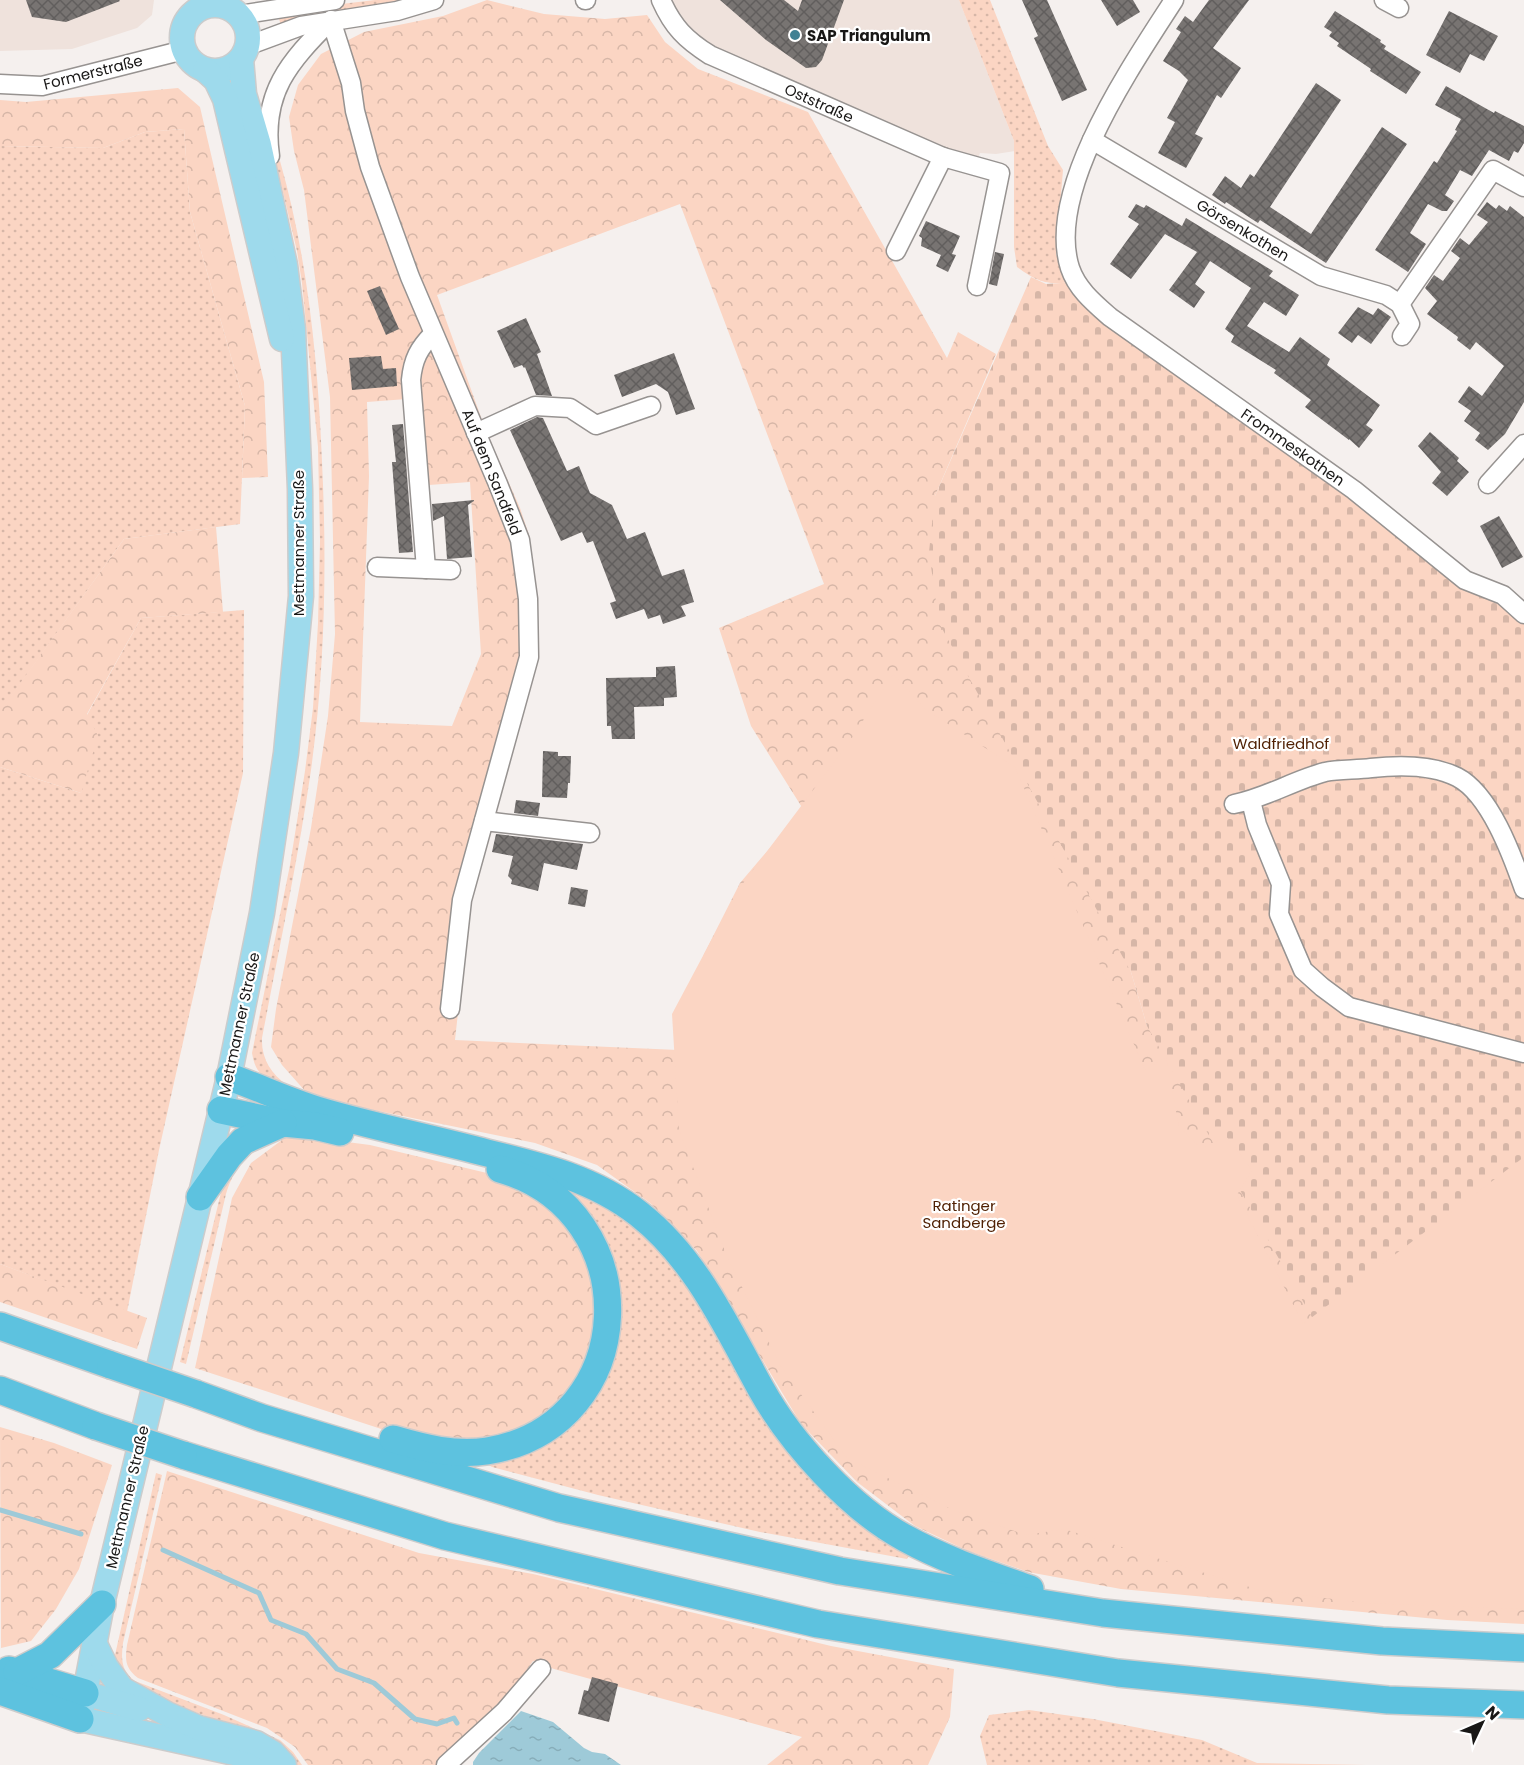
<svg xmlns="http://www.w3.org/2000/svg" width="1524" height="1765" viewBox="0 0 1524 1765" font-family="Poppins,sans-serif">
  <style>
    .built { fill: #efe2dc }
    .grass { fill: url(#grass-dots) }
    .forest { fill: url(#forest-crowns); fill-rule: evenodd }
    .cemetery { fill: url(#cemetery-stones) }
    .park { fill: #fbd5c3 }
    .water { fill: url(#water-ripples) }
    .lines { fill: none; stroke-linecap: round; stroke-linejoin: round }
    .stream { stroke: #9ecad8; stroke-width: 5 }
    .building { fill: url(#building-cross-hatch) }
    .minor-casing { stroke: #979391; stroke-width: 21 }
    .major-casing { stroke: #ccc; stroke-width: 27 }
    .highway-casing { stroke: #ccc; stroke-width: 30 }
    .minor { stroke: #fff; stroke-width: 18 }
    .major { stroke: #9edaec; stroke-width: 24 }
    .highway { stroke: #5dc2df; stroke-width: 27 }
    .highway-bridge-casing { stroke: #ccc; stroke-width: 30; stroke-linecap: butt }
    .highway-bridge { stroke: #5dc2df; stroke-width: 27 }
    .poi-dot { fill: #418194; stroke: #fff; stroke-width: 2 }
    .labels { text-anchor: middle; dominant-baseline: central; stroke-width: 4.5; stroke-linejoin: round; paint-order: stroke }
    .poi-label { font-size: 15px; font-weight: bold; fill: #181716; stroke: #fff; text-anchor: start }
    .street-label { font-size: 15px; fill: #181716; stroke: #fff }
    .park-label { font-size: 15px; fill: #502104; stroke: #fff }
  </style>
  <defs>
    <pattern id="grass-dots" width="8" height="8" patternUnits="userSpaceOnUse" patternTransform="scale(1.5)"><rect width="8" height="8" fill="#fbd5c3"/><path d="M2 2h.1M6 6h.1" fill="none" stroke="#d6b6a7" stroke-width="1.8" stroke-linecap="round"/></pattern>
    <pattern id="forest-crowns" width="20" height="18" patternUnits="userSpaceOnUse" patternTransform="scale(1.5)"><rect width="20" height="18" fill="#fbd5c3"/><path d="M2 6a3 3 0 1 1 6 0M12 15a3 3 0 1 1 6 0" fill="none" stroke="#d6b6a7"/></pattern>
    <pattern id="cemetery-stones" width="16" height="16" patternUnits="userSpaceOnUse" patternTransform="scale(1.5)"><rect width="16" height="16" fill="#fbd5c3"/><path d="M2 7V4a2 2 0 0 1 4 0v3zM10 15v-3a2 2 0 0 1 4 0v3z" fill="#d6b6a7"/></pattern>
    <pattern id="water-ripples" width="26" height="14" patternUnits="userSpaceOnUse" patternTransform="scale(1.5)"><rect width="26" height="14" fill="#9ecad8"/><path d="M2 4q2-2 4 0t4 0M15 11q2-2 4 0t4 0" fill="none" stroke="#87adb9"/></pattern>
    <pattern id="building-cross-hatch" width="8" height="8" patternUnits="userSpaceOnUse" patternTransform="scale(1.5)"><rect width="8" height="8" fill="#787472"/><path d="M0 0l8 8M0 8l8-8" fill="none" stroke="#615e5d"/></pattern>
  </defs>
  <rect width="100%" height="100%" fill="#f5f0ee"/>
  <g class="built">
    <polygon points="0,0 154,0 152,15 137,28 72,49 0,51"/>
    <polygon points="661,0 959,0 1014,141 1015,151 996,154 980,153 975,166 710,55"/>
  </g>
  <g class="grass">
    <polygon points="375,0 403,0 281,25 278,16 333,5"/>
    <path d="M959 0H990L1048 146 1063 170 1056 255 1070 269 1077 282C1048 284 1042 285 1017 267L1014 247V141Z"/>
    <polygon points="184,129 190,212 245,406 240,524 124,539 3,708 0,707 0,146 103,148 145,132"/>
    <path d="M280 161C308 259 318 361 322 462 327 565 325 668 311 770 298 860 279 949 262 1038 261 1058 271 1074 287 1085 266 1079 256 1077 252 1053L290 865 305 771 313 708 318 623 320 541 318 447 302 283 297 251 276 163Z"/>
    <polygon points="244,610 243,773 159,1150 127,1312 0,1264 0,767 81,793 87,715 141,618"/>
    <path d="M275 1138C247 1156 236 1162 226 1194L186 1364 180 1362 224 1180 241 1153Z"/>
    <polygon points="550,1186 598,1195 666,1249 760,1402 913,1550 907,1559 760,1532 598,1495 492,1467 483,1462"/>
    <path d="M156 1473 162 1475 123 1643C121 1659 121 1671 135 1681L224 1715 280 1740 293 1752 302 1765H294L248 1733 170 1702 129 1682 119 1671 115 1655Z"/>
    <polygon points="1029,1710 1093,1719 1202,1740 1257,1763 1366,1765 987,1765 980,1736 989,1715"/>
  </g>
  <g class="forest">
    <path d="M487 0 544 14 605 19 647 15 665 42 698 69 808 112 947 358 958 332 996 354 935 496 1131 972 1147 1026 1524 1282V1624L1447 1620 1121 1589 1028 1572 968 1551 915 1526 857 1482 801 1424 697 1251 650 1203 597 1165 535 1143 334 1102 306 1092 282 1065 271 1047 276 1009 311 828 328 716 335 634 330 397 304 190 294 151 289 117 298 85 321 54 364 32 443 16ZM680 204 824 584 719 628 751 726 803 809 740 883 704 954 678 1050 455 1040 471 895 538 652 537 594 529 535 520 508 486 431 437 295ZM420 398 429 485 470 482 481 654 452 726 360 722 369 476 367 402Z"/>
    <polygon points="178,88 200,107 264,382 268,477 242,478 245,406 190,212 184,129 145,132 103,148 0,146 0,100 26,102"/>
    <polygon points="216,527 223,612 141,618 87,714 98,736 81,793 0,767 0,707 3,707 124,539"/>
    <polygon points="286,1134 370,1145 491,1174 525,1187 572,1226 600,1303 592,1359 556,1410 491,1445 427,1444 195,1368 232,1198 251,1163 282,1140"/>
    <polygon points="0,1264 147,1318 137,1349 0,1302"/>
    <polygon points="0,1427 54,1443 112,1465 79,1569 56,1609 31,1641 1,1648"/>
    <path d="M167 1471 419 1553 533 1574 831 1646 954 1669 950 1717 928 1765H767L802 1737 554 1669 533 1661 503 1704 439 1765H308L295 1747 267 1728 138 1678C125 1668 125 1660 127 1645Z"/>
  </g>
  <polygon class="cemetery" points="1031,277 1046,284 1077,282 1524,614 1524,1282 1317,1326 1147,1026 1131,972 939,623 929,552 935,496"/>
  <polygon class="park" points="893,674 926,710 1015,767 1145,1070 1166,1057 1179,1127 1202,1149 1226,1136 1252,1170 1237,1195 1303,1324 1524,1157 1524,1609 1363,1603 1256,1589 1064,1529 1026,1535 951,1509 847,1458 780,1365 726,1254 679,1130 672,1014 738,890 850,741"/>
  <polygon class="water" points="521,1711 553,1722 584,1748 592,1752 605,1754 621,1765 473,1765 473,1762 479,1753"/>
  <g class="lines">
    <g class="stream">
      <polyline points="0,1510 81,1534"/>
      <polyline points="163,1550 259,1593 271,1620 306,1634 337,1669 374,1683 415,1719 437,1724 454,1718 457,1723"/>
    </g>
  </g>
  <g class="building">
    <polygon points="26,0 119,0 120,1 66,22 32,17"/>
    <polygon points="720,0 784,0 798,11 802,0 844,0 822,60 816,67 806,68 766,40"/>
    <polygon points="1022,0 1047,0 1087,90 1062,101 1034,38 1038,36"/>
    <polygon points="1101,0 1133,0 1140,12 1117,26"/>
    <polygon points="1209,0 1249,0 1213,48 1241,68 1221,98 1217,95 1195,134 1203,138 1186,168 1158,153 1175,122 1167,118 1188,80 1179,71 1163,61 1181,32 1176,29 1185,16 1193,22"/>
    <polygon points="1335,11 1381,40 1380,42 1386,46 1384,49 1421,72 1406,94 1370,71 1371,69 1337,46 1339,43 1329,36 1332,32 1324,27"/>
    <polygon points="1449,11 1498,36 1484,61 1470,54 1460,73 1426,55"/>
    <polygon points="1316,83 1341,100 1270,207 1311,234 1382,127 1407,144 1326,263 1260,220 1258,223 1226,202 1225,204 1212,195 1225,176 1241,188 1250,174 1254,177"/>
    <polygon points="1446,86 1494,113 1495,111 1524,126 1524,143 1518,153 1514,151 1509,161 1489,150 1472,176 1460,170 1445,195 1454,201 1447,211 1442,211 1428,204 1410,233 1426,244 1408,272 1375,250 1434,161 1437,163 1457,131 1455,130 1461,119 1435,105"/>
    <polygon points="1487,202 1496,209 1499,205 1507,211 1510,206 1524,217 1524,402 1505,434 1488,450 1475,440 1480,433 1464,421 1471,411 1458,402 1469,386 1482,396 1504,366 1476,342 1470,350 1457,340 1458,337 1427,314 1437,301 1425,288 1434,275 1443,281 1460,258 1451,251 1460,238 1469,245 1488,222 1477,215"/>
    <polygon points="1136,204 1144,208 1146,205 1182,226 1186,218 1273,271 1269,276 1299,295 1286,316 1264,302 1247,326 1289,352 1300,337 1330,359 1327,365 1380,405 1366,425 1373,430 1359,448 1349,439 1349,440 1305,407 1311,400 1274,373 1276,370 1231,342 1234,336 1225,329 1251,288 1210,261 1195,284 1205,292 1194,308 1169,290 1197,252 1165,234 1131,279 1110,264 1139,224 1128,217"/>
    <polygon points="926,221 960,236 952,254 956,255 948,272 936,266 941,255 921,246 922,238 919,236"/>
    <polygon points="995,252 1004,254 997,286 989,284"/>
    <polygon points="380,286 399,329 386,335 367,291"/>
    <polygon points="1358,307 1373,315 1378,308 1391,317 1371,344 1358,335 1352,343 1338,333"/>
    <polygon points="526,318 541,352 537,354 552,396 536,395 525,367 524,368 522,365 514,368 497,331"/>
    <polygon points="674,353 695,409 676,415 668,392 656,384 622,397 614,375"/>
    <polygon points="381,356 383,369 396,368 397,386 352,390 349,358"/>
    <polygon points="537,417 543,418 567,471 579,466 590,493 612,505 627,539 645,532 662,576 684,569 694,602 681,606 686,616 663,624 660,615 648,619 644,609 616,619 610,603 616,601 593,541 587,543 582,532 561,541 510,430"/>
    <polygon points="403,424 413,552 399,553 392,462 396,462 392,425"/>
    <polygon points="1430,432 1459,458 1457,461 1469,472 1447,496 1432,483 1441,472 1418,446"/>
    <polygon points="474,500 474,501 468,505 472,557 447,559 444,516 433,521 432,504"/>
    <polygon points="1499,516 1523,557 1502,568 1480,526"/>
    <polygon points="675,666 677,697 664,698 664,706 634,707 635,739 612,739 611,726 607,726 606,678 656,677 656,667"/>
    <polygon points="543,751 558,752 558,756 571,756 570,783 568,783 567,798 542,797"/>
    <polygon points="516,800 540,803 538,816 514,813"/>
    <polygon points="496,834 583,844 577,870 544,863 538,891 511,884 512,880 508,876 513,856 492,852"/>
    <polygon points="571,887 588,890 585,907 568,904"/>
    <polygon points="592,1677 618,1684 609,1722 578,1714 584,1690 588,1691"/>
  </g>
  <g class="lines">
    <g class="minor-casing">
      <g id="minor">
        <polyline points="585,0 586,0"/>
        <path d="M661 0C673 27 686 40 710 55L943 157 1000 173 977 286"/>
        <path d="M1174 0C1133 64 1045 190 1070 268 1077 289 1094 303 1110 317L1354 490 1465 580 1503 595 1524 614"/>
        <polyline points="1384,0 1399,8"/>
        <polyline points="239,15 335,0"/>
        <polyline points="331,20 351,83 355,111 370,167 410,277 498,484 520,540 528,599 529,657 462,900 450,1009"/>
        <polyline points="247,46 301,26 397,11 434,0"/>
        <polyline points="0,84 42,86 184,50"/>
        <polyline points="1092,140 1321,276 1386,295 1400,304 1410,324 1402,336"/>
        <path d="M270 156C261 93 289 62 331 20"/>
        <polyline points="896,251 943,157"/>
        <polyline points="1400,304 1493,170 1524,187"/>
        <polyline points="476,433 535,406 570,408 596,425 651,406"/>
        <polyline points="1488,484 1524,444"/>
        <polyline points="377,567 451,570"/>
        <path d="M426 569 411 380C413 359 419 348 433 334"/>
        <polyline points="1251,801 1257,825 1281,884 1279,914 1303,970 1322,987 1349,1007 1524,1053"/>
        <path d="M1234 804C1266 798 1294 780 1325 772 1339 769 1356 770 1371 768 1398 765 1431 764 1457 777 1490 794 1512 855 1524 889"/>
        <polyline points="484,821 590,833"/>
        <polyline points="446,1765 504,1712 541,1669"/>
      </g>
    </g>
    <g class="major-casing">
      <g id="major">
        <circle cx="215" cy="38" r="33"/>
        <polyline points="241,59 244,94 259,145 285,265 293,329 300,489 301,596 286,753 262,913 229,1077 102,1604 80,1719 248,1756 264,1765"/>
        <polyline points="205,70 216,80 225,99 282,339"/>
        <polyline points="94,1642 106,1667 122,1689 167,1714 199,1728 256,1743 273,1753 284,1765"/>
        <polyline points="85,1693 139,1709"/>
      </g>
    </g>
    <g class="highway-casing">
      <g id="highway">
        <path d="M229 1077C261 1088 294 1104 327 1113 380 1128 434 1139 487 1153 541 1166 595 1179 639 1214 697 1260 726 1326 761 1389 791 1443 851 1509 905 1538 945 1560 988 1574 1030 1589"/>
        <polyline points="221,1110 283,1123 315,1126 340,1132"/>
        <polyline points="200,1197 229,1156 243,1141 283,1123"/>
        <polyline points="0,1326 111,1365"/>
        <polyline points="0,1390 96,1426"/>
        <polyline points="196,1394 262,1418 559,1508 840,1571 1103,1613 1382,1641 1524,1648"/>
        <path d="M393 1439C424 1448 455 1456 487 1451 642 1426 649 1211 500 1169"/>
        <polyline points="183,1455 445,1536 818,1624 1118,1673 1388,1700 1524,1705"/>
        <polyline points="9,1670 85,1693"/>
        <polyline points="17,1672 50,1655 102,1604"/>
        <polyline points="0,1691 80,1719"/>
      </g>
    </g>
    <use href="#minor" class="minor"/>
    <use href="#major" class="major"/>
    <use href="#highway" class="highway"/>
    <g class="highway-bridge-casing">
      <g id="highway-bridge">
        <polyline points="111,1365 196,1394"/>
        <polyline points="96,1426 183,1455"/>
      </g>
    </g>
    <use href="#highway-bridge" class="highway-bridge"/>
  </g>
  <circle class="poi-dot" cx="795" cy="35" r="6"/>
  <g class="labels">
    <g class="poi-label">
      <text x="807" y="35">SAP Triangulum</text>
    </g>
    <g class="street-label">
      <text transform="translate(93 72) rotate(-14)">Formerstraße</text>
      <text transform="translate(819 103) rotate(24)">Oststraße</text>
      <text transform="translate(1243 230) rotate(31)">Görsenkothen</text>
      <text transform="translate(1293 447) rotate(35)">Frommeskothen</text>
      <text transform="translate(492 472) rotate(68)">Auf dem Sandfeld</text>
      <text transform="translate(298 543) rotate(-90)">Mettmanner Straße</text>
      <text transform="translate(239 1024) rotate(-78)">Mettmanner Straße</text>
      <text transform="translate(127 1497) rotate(-77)">Mettmanner Straße</text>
    </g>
    <g class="park-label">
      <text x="1281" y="743">Waldfriedhof</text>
      <text x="964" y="1205">Ratinger<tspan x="964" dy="17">Sandberge</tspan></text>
    </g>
  </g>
  <g transform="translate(1482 1723) rotate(46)" stroke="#ffffff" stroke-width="4.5" paint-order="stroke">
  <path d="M0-4.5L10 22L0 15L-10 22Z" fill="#181716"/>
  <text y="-9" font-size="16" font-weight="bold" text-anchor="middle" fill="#181716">N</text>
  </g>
</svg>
